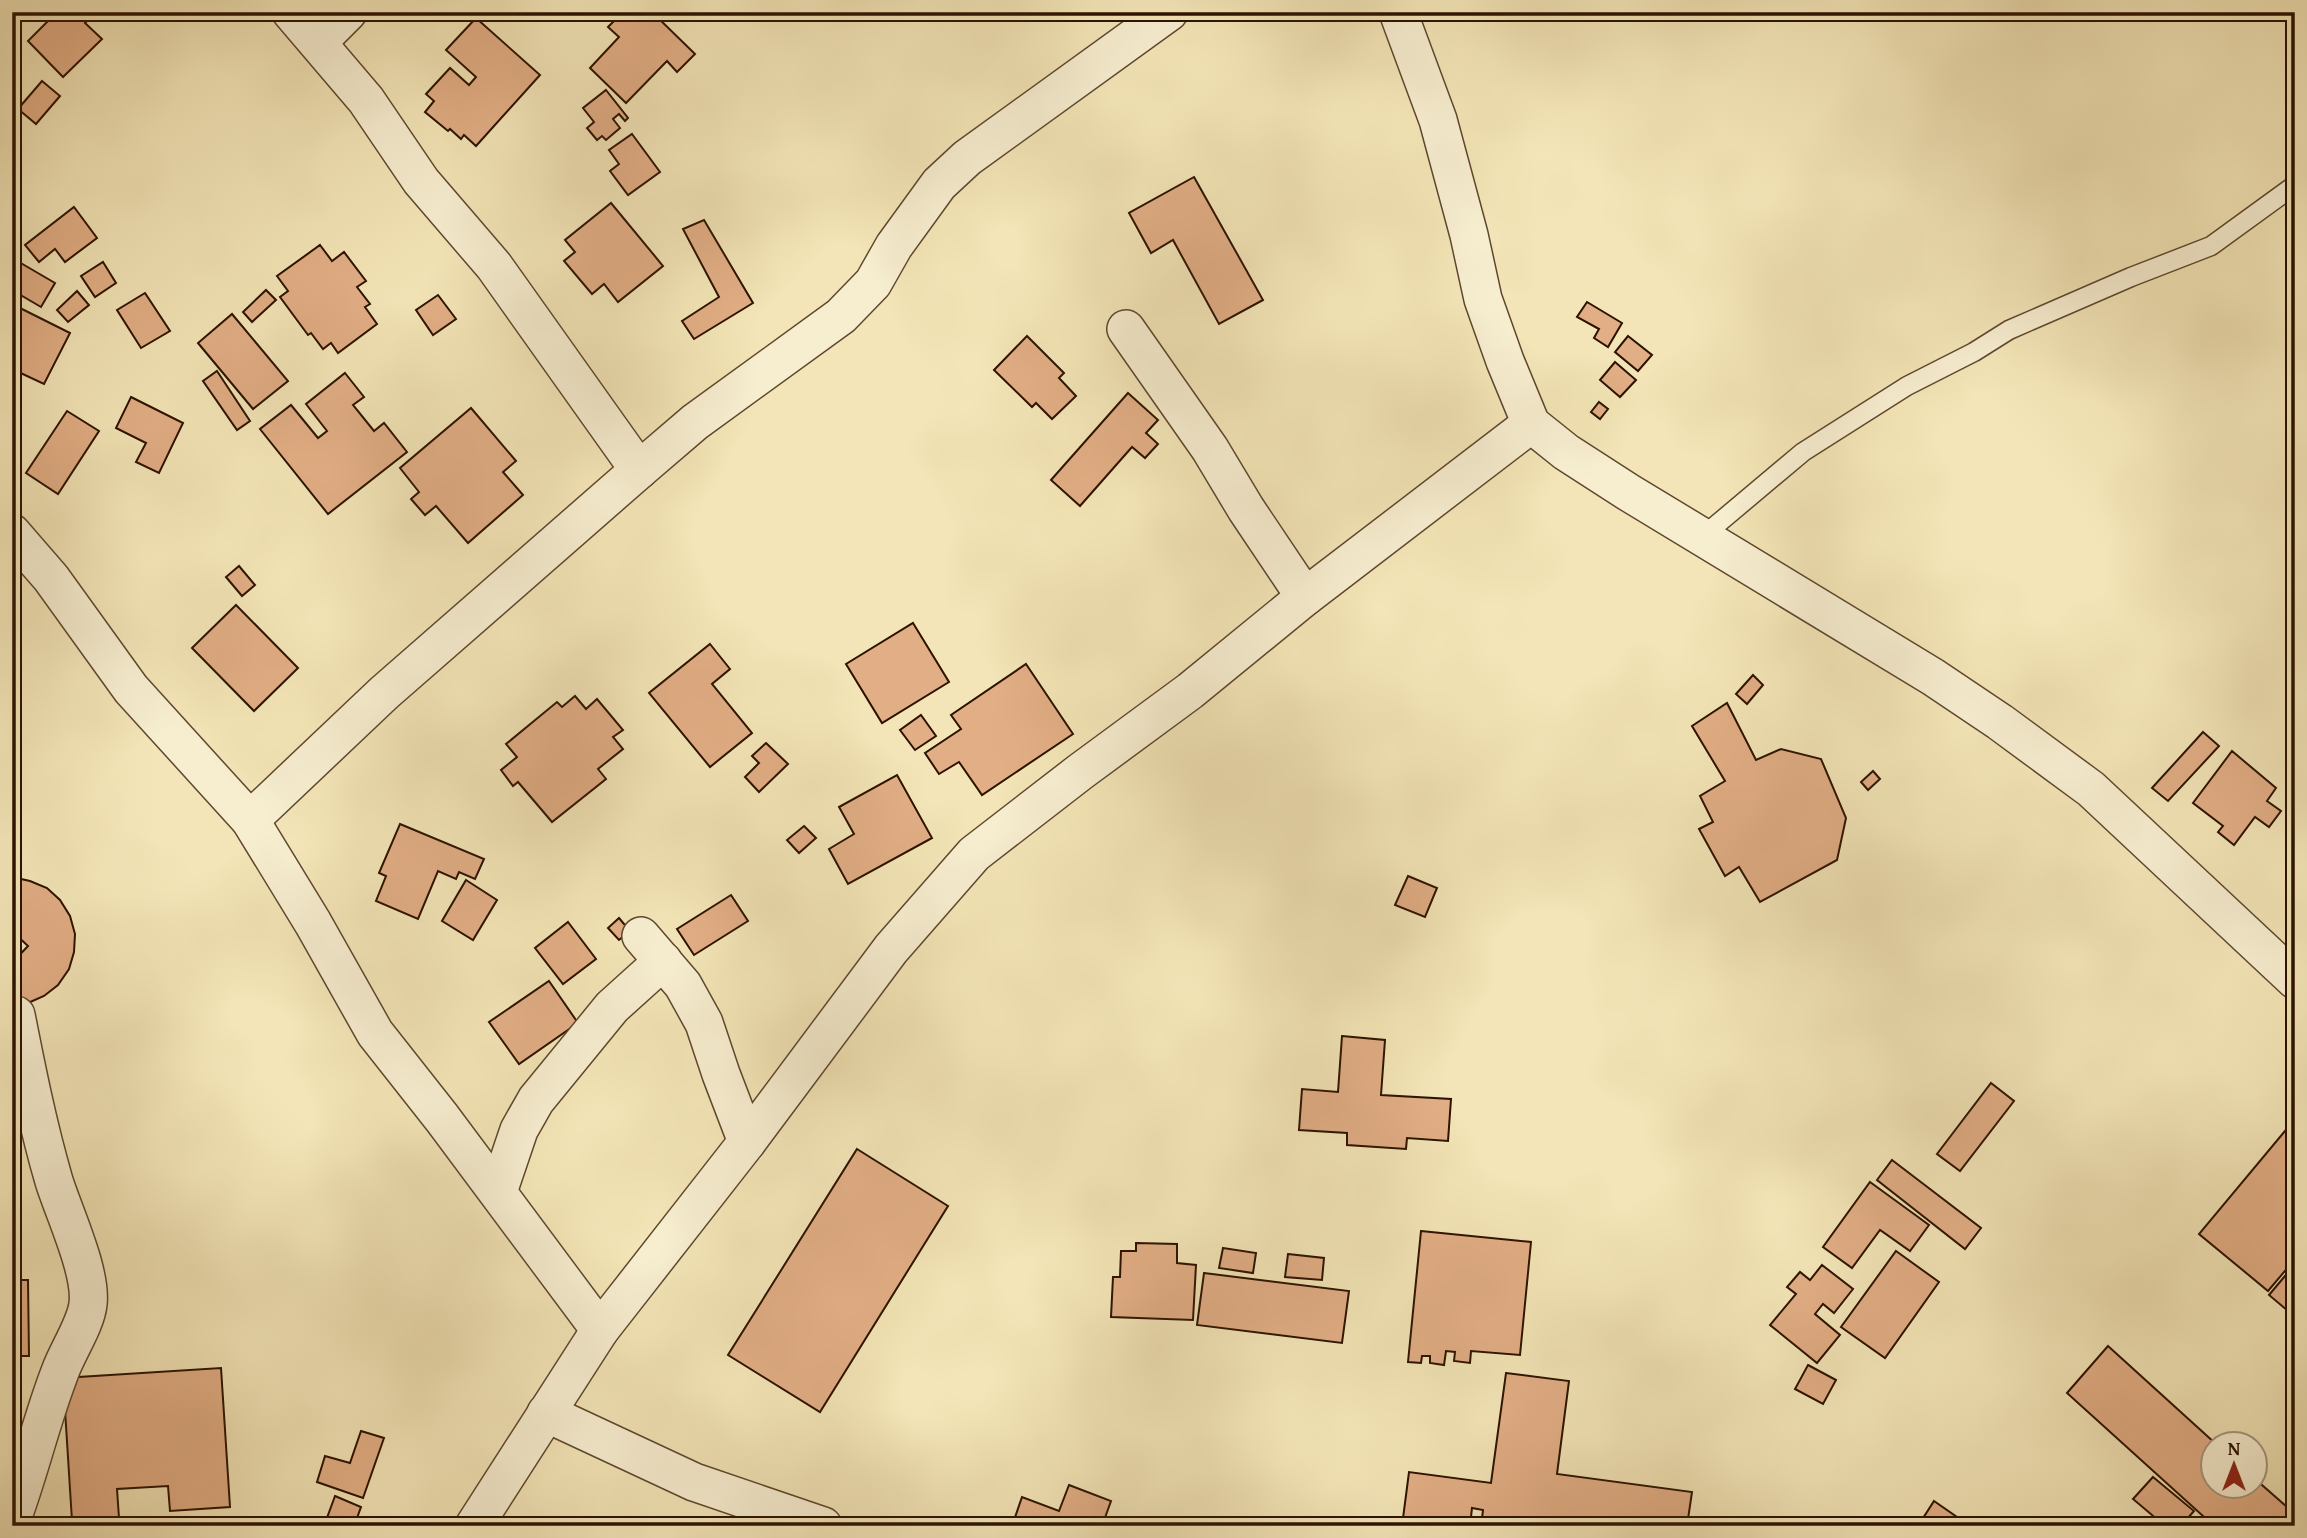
<svg xmlns="http://www.w3.org/2000/svg" width="2307" height="1538" viewBox="0 0 2307 1538" font-family="'Gentium Book Plus',serif">
  <style>
    .building { fill: #e2ae85; stroke: #2c1201; stroke-width: 2 }
    .lines { fill: none; stroke-linecap: round; stroke-linejoin: round }
    .lane-casing { stroke: #5e472e; stroke-width: 21 }
    .street-casing { stroke: #5e472e; stroke-width: 40 }
    .lane { stroke: #f7eed0; stroke-width: 18 }
    .street { stroke: #f7eed0; stroke-width: 37 }
  </style>
  <rect width="100%" height="100%" fill="#f3e5b7"/>
  <filter id="stains"><feTurbulence type="fractalNoise" baseFrequency=".00286" numOctaves="4"/><feColorMatrix values="0 0 0 0 .2 0 0 0 0 .09 0 0 0 0 .02 0 0 0 .5 -.17"/></filter>
  <radialGradient id="worn" r=".72"><stop offset=".6" stop-color="#630" stop-opacity="0"/><stop offset="1" stop-color="#630" stop-opacity=".3"/></radialGradient>
  <g class="building">
    <polygon points="57,12 96,12 85,23 102,39 63,77 28,41"/>
    <polygon points="623,12 638,12 642,17 647,12 652,12 695,54 677,72 667,61 626,103 590,68 619,37 608,27"/>
    <polygon points="476,18 540,75 476,146 464,135 461,139 450,129 448,131 425,112 434,101 426,94 450,68 469,85 476,77 446,50"/>
    <polygon points="42,81 60,96 36,124 18,109"/>
    <polygon points="606,90 628,118 625,121 619,114 613,119 620,128 606,140 602,136 597,140 587,128 594,122 583,108"/>
    <polygon points="632,134 660,172 628,195 610,171 619,164 609,150"/>
    <polygon points="1194,177 1263,300 1219,324 1173,240 1151,253 1129,213"/>
    <polygon points="611,203 663,266 618,302 604,284 592,294 564,261 575,252 565,240"/>
    <polygon points="74,207 97,238 65,262 55,249 39,262 25,245"/>
    <polygon points="704,220 753,303 694,339 682,321 719,297 683,229"/>
    <polygon points="320,245 332,261 344,252 366,281 357,287 370,304 365,307 377,324 338,353 331,343 323,349 311,333 308,335 280,297 288,291 277,276"/>
    <polygon points="19,262 55,283 41,307 12,290 12,273"/>
    <polygon points="103,262 116,283 95,297 81,276"/>
    <polygon points="266,290 276,300 252,322 243,312"/>
    <polygon points="77,291 89,305 68,322 57,310"/>
    <polygon points="145,293 170,331 141,348 117,310"/>
    <polygon points="438,295 456,319 433,335 416,310"/>
    <polygon points="1587,302 1622,323 1608,347 1594,338 1599,329 1577,317"/>
    <polygon points="12,304 70,333 44,384 12,369"/>
    <polygon points="232,314 288,381 253,409 198,343"/>
    <polygon points="1027,336 1064,373 1059,378 1076,396 1052,419 1036,403 1032,407 994,370"/>
    <polygon points="1628,336 1652,355 1638,371 1615,352"/>
    <polygon points="1615,362 1636,380 1620,397 1600,380"/>
    <polygon points="217,371 250,421 237,430 203,381"/>
    <polygon points="345,373 364,397 353,405 374,431 384,423 407,452 328,514 260,429 291,405 318,438 327,431 306,404"/>
    <polygon points="1128,393 1158,420 1146,433 1158,444 1145,458 1132,447 1080,506 1051,480"/>
    <polygon points="131,397 183,423 159,473 136,462 146,443 116,428"/>
    <polygon points="1599,402 1608,409 1600,419 1591,412"/>
    <polygon points="471,408 516,461 503,472 523,495 468,543 436,506 425,515 411,499 419,492 400,468"/>
    <polygon points="67,411 99,431 58,494 26,473"/>
    <polygon points="239,566 255,585 242,596 226,577"/>
    <polygon points="236,605 298,668 254,711 192,648"/>
    <polygon points="913,623 949,682 882,723 846,664"/>
    <polygon points="710,644 730,669 712,684 752,733 710,767 649,693"/>
    <polygon points="1026,664 1073,734 982,795 959,762 939,774 925,753 961,729 951,715"/>
    <polygon points="1753,675 1763,685 1747,704 1736,694"/>
    <polygon points="575,696 586,709 597,699 623,730 613,737 623,749 598,769 606,779 552,822 518,782 513,786 501,770 517,757 506,744 557,702 562,707"/>
    <polygon points="1727,703 1756,760 1781,749 1821,759 1846,818 1837,860 1760,902 1739,867 1725,876 1699,829 1713,822 1700,796 1725,781 1692,726"/>
    <polygon points="921,715 936,736 915,750 900,730"/>
    <polygon points="2203,732 2219,746 2168,801 2152,788"/>
    <polygon points="766,743 788,764 759,792 745,777 759,763 752,756"/>
    <polygon points="2232,751 2276,788 2267,801 2281,811 2269,827 2255,817 2234,845 2218,832 2223,826 2193,803"/>
    <polygon points="1873,771 1880,779 1868,790 1861,782"/>
    <polygon points="897,775 932,838 848,884 829,849 854,834 839,807"/>
    <polygon points="400,824 484,859 475,879 459,872 456,879 438,871 418,919 376,901 386,876 379,873"/>
    <polygon points="804,826 816,838 799,853 787,840"/>
    <polygon points="1408,876 1437,888 1425,917 1395,905"/>
    <polygon points="12,877 30,881 47,888 60,900 70,916 75,934 74,952 69,969 58,985 44,996 28,1003 12,1005 12,963 28,946 12,931"/>
    <polygon points="466,880 497,900 473,940 442,921"/>
    <polygon points="731,895 748,921 694,955 677,929"/>
    <polygon points="619,918 630,931 619,940 608,928"/>
    <polygon points="568,922 596,959 563,984 535,948"/>
    <polygon points="549,981 578,1023 519,1064 489,1022"/>
    <polygon points="1342,1036 1385,1040 1381,1095 1451,1099 1448,1141 1407,1138 1406,1149 1347,1145 1347,1133 1299,1130 1302,1089 1338,1092"/>
    <polygon points="1991,1083 2014,1101 1960,1171 1937,1154"/>
    <polygon points="2295,1119 2295,1259 2268,1291 2199,1234"/>
    <polygon points="857,1149 948,1206 820,1412 728,1355"/>
    <polygon points="1892,1160 1981,1228 1965,1249 1877,1180"/>
    <polygon points="1870,1182 1929,1225 1910,1251 1880,1230 1852,1268 1823,1247"/>
    <polygon points="1421,1231 1531,1242 1520,1355 1471,1351 1470,1363 1454,1361 1455,1352 1446,1351 1444,1365 1430,1363 1430,1356 1422,1356 1421,1363 1408,1362"/>
    <polygon points="1136,1243 1177,1244 1177,1263 1196,1265 1193,1320 1111,1317 1113,1277 1120,1277 1121,1251 1136,1251"/>
    <polygon points="1223,1248 1256,1253 1253,1273 1219,1268"/>
    <polygon points="1896,1251 1939,1282 1885,1358 1841,1327"/>
    <polygon points="1288,1254 1324,1258 1322,1280 1285,1277"/>
    <polygon points="2295,1264 2295,1316 2294,1316 2269,1295"/>
    <polygon points="1822,1265 1853,1289 1834,1313 1823,1304 1815,1314 1840,1335 1817,1363 1770,1325 1796,1294 1787,1287 1800,1272 1810,1280"/>
    <polygon points="1204,1273 1349,1291 1342,1343 1197,1325"/>
    <polygon points="12,1280 28,1280 29,1356 12,1356"/>
    <polygon points="2108,1346 2216,1444 2212,1444 2212,1486 2254,1486 2254,1478 2295,1514 2295,1526 2214,1526 2067,1393"/>
    <polygon points="1808,1365 1836,1380 1823,1404 1795,1389"/>
    <polygon points="221,1368 230,1507 170,1511 168,1486 117,1489 119,1518 72,1521 63,1378"/>
    <polygon points="1506,1373 1569,1381 1557,1474 1692,1492 1687,1526 1519,1526 1503,1523 1503,1526 1481,1526 1483,1510 1472,1508 1470,1526 1402,1526 1409,1472 1491,1483"/>
    <polygon points="361,1431 384,1438 363,1498 317,1482 325,1456 350,1463"/>
    <polygon points="2153,1477 2194,1511 2181,1526 2165,1526 2133,1499"/>
    <polygon points="1069,1485 1111,1501 1102,1526 1012,1526 1022,1497 1059,1511"/>
    <polygon points="335,1496 361,1507 354,1526 324,1526"/>
    <polygon points="1934,1501 1970,1526 1918,1526"/>
  </g>
  <g class="lines">
    <g class="lane-casing">
      <polyline id="lane" points="1703,536 1803,452 1907,386 1974,352 2009,330 2131,277 2211,246 2295,185"/>
    </g>
    <g class="street-casing">
      <g id="street">
        <polyline points="291,12 366,100 421,181 494,266 639,470"/>
        <polyline points="1398,12 1438,120 1469,235 1483,299 1505,361 1531,424 1566,452 1628,492 1933,677 2000,722 2091,789 2295,980"/>
        <polyline points="318,42 348,12"/>
        <polyline points="1126,329 1210,449 1246,509 1305,597"/>
        <polyline points="12,533 51,578 131,689 250,820 313,923 375,1033 442,1118 600,1330"/>
        <polyline points="250,820 384,693 639,470 695,422 841,316 873,283 894,246 939,184 967,158 1169,12"/>
        <polyline points="641,936 683,985 704,1023 721,1074 747,1142"/>
        <polyline points="498,1192 519,1130 536,1100 612,1007 663,961"/>
        <polyline points="546,1413 694,1482 823,1526"/>
        <path d="M12 1519C30 1471 41 1421 60 1372 67 1352 86 1324 88 1304 92 1272 64 1213 54 1181 38 1126 27 1071 16 1015"/>
        <polyline points="474,1526 600,1330 747,1142 891,949 974,854 1080,772 1190,691 1305,597 1531,424"/>
      </g>
    </g>
    <use href="#lane" class="lane"/>
    <use href="#street" class="street"/>
  </g>
  <rect width="2307" height="1538" fill="none" stroke="#f3e5b7" stroke-width="42"/>
  <rect x="14" y="14" width="2279" height="1510" fill="none" stroke="#2c1201" stroke-width="3.5"/>
  <rect x="21" y="21" width="2265" height="1496" fill="none" stroke="#2c1201" stroke-width="2"/>
  <g transform="translate(2234 1465)"><circle r="33" fill="#f7eed0" stroke="#a6967d" stroke-width="2"/>
  <path d="M0-5L12 26L0 18L-12 26Z" fill="#8f2418"/>
  <text y="-10" font-size="19" font-weight="bold" text-anchor="middle" fill="#2c1201">N</text>
  </g>
  <rect width="100%" height="100%" filter="url(#stains)"/>
  <rect width="100%" height="100%" fill="url(#worn)"/>
</svg>
